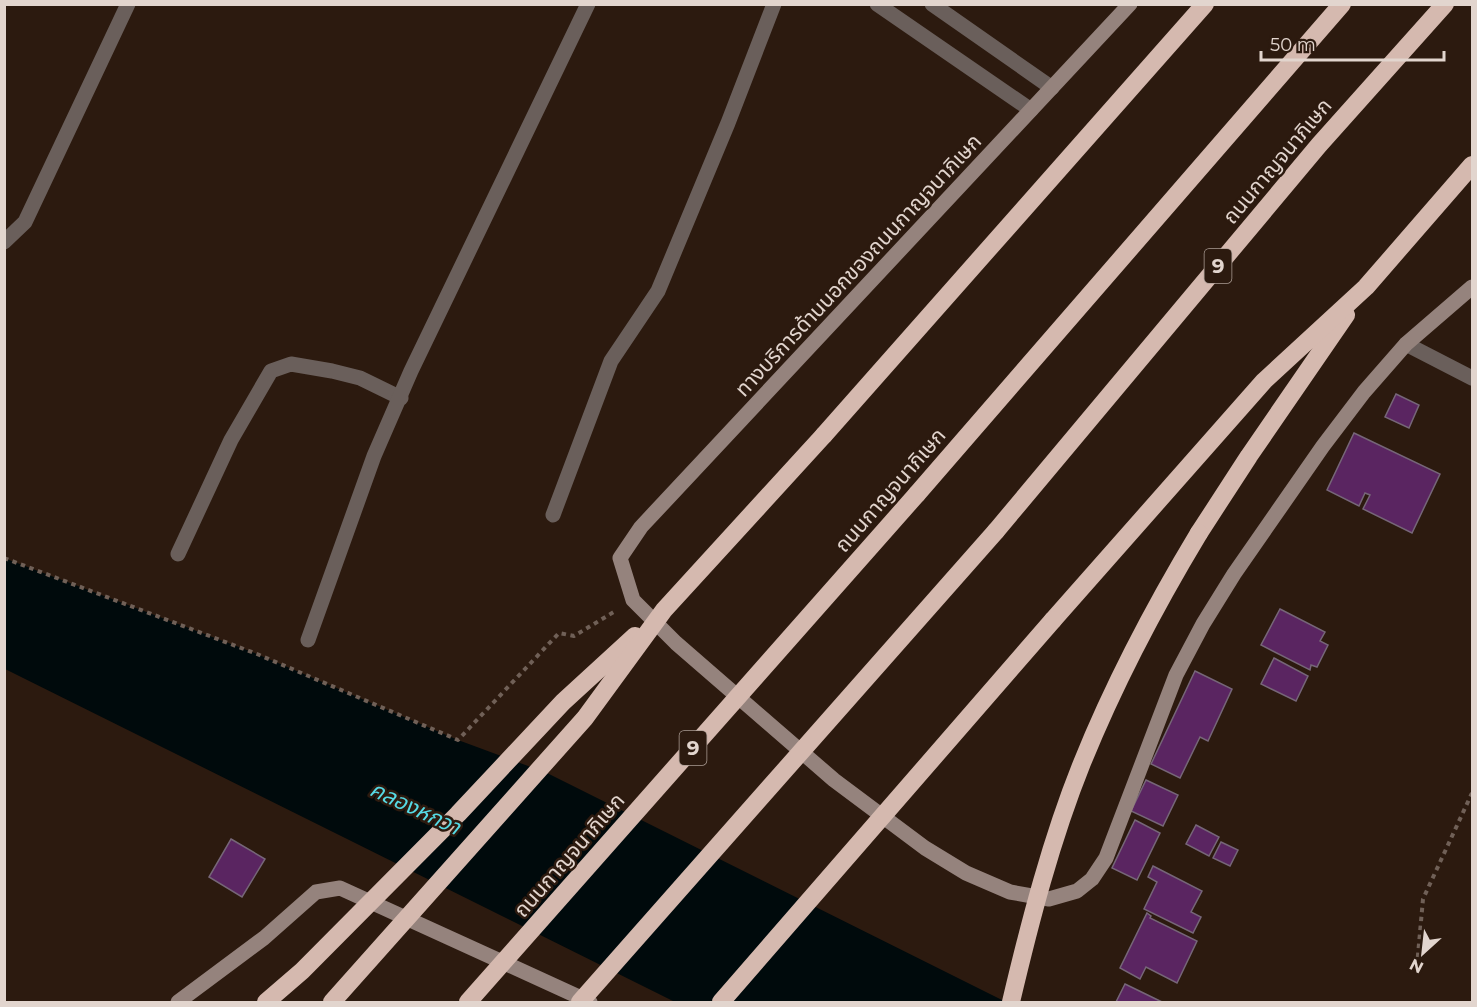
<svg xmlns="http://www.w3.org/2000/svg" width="1477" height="1007" viewBox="0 0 1477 1007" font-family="Montserrat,'Noto Sans Thai',sans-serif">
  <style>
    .water { fill: #000a0c }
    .building { fill: #5a2561; stroke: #766678; stroke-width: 1.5 }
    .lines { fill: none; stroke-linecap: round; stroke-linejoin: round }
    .path { stroke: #706057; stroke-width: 4; stroke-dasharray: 4.5 4.5; stroke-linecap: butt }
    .lane { stroke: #6a5f5b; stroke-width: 15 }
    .street { stroke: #6a5f5b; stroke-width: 15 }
    .secondary { stroke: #95837d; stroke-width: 15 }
    .highway { stroke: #d5b9af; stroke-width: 18 }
    .highway-bridge { stroke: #d5b9af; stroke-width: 18 }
    .labels { text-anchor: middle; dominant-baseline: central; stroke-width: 5; stroke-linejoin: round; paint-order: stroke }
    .shield { fill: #2c1a0f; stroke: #ab9d95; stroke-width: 1.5 }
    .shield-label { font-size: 20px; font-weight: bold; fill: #e2d5ce }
    .street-label { font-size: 21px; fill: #e2d5ce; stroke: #2c1a0f }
    .water-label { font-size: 22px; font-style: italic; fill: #56dae5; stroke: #2c1a0f }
  </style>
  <rect width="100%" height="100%" fill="#2c1a0f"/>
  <polygon class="water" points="4,558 257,654 458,740 547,773 1006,1002 675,1002 5,669"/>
  <g class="building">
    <polygon points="1396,394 1419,405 1409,428 1385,417"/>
    <polygon points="1354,433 1440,474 1412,533 1363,509 1370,495 1365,493 1359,506 1327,490"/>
    <polygon points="1280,609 1325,632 1320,641 1328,645 1317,667 1311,665 1310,670 1261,645"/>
    <polygon points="1274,658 1308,676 1296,701 1261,684"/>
    <polygon points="1195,671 1232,689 1208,741 1200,737 1180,778 1151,764"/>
    <polygon points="1146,780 1178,795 1163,826 1131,811"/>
    <polygon points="1135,820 1160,833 1137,880 1112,868"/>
    <polygon points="1196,825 1219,837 1209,856 1186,844"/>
    <polygon points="231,839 265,859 242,897 209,877"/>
    <polygon points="1221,842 1238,850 1230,866 1213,858"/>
    <polygon points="1153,866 1202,891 1191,912 1201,917 1193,933 1144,909 1157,882 1148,877"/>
    <polygon points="1147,913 1151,916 1150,918 1197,941 1177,983 1146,967 1140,979 1120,968"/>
    <polygon points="1125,984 1162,1002 1116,1002"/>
  </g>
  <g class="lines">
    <g class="path">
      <polyline points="4,558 257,654 458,740 559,633 574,636 617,610"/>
      <polyline points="1417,966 1423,899 1472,793"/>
    </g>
    <polyline class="lane" points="178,554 231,440 271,371 291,364 332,371 360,378 401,398"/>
    <g class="street">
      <polyline points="877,4 1031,110"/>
      <polyline points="932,4 1052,88"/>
      <polyline points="4,242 25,222 128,4"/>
      <polyline points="1406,344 1472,378"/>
      <polyline points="553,515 611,361 658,291 728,123 774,4"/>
      <polyline points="308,640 374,456 411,371 588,4"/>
    </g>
    <g class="secondary">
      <polyline points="1130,4 641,527 620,558 633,600 676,643 834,780 925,848 966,873 1010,892 1049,899 1077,891 1092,879 1106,858 1176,675 1203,624 1234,574 1323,446 1364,392 1406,344 1472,287"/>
      <polyline points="178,1002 264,938 316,892 340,888 590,1002"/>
    </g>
    <g class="highway">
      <polyline points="824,435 1205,4"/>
      <polyline points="917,494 1342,4"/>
      <polyline points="996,531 1319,145 1445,4"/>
      <polyline points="1199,533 1249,456 1346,315"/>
      <polyline points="1053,620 1264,381 1366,287 1472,165"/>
    </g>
    <g class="highway-bridge">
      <polyline points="266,1002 302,971 458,814 563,702 635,636"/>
      <polyline points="332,1002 585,718 664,610 824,435"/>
      <polyline points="468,1002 917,494"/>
      <polyline points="580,1002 996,531"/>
      <polyline points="721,1002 1053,620"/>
      <path d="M1011 1002C1030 922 1051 840 1082 763 1114 684 1155 606 1199 533"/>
    </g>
  </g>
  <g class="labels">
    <g class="shield">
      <rect x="1204.5" y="249" width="27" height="34" rx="4.5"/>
      <rect x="679.5" y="731" width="27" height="34" rx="4.5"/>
    </g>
    <g class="shield-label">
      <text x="1218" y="266">9</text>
      <text x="693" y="748">9</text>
    </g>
    <g class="street-label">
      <text transform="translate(1277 161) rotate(-50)">ถนนกาญจนาภิเษก</text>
      <text transform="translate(858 265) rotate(-47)">ทางบริการด้านนอกของถนนกาญจนาภิเษก</text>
      <text transform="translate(890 490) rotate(-49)">ถนนกาญจนาภิเษก</text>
      <text transform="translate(569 855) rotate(-49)">ถนนกาญจนาภิเษก</text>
    </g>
    <g class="water-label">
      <text transform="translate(415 808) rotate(25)">คลองหกวา</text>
    </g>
  </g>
  <rect width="1477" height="1007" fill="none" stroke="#e2d5ce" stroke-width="12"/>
  <g transform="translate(1423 953) rotate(207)" stroke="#2c1a0f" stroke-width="4.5" paint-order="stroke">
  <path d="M0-4.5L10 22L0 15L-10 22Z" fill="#e2d5ce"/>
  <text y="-9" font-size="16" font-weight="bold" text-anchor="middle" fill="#e2d5ce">N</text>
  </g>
  <path d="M1261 51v9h183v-9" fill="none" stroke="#e2d5ce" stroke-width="3"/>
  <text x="1270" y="51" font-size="18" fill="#e2d5ce" stroke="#2c1a0f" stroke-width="4.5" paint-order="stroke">50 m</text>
</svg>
